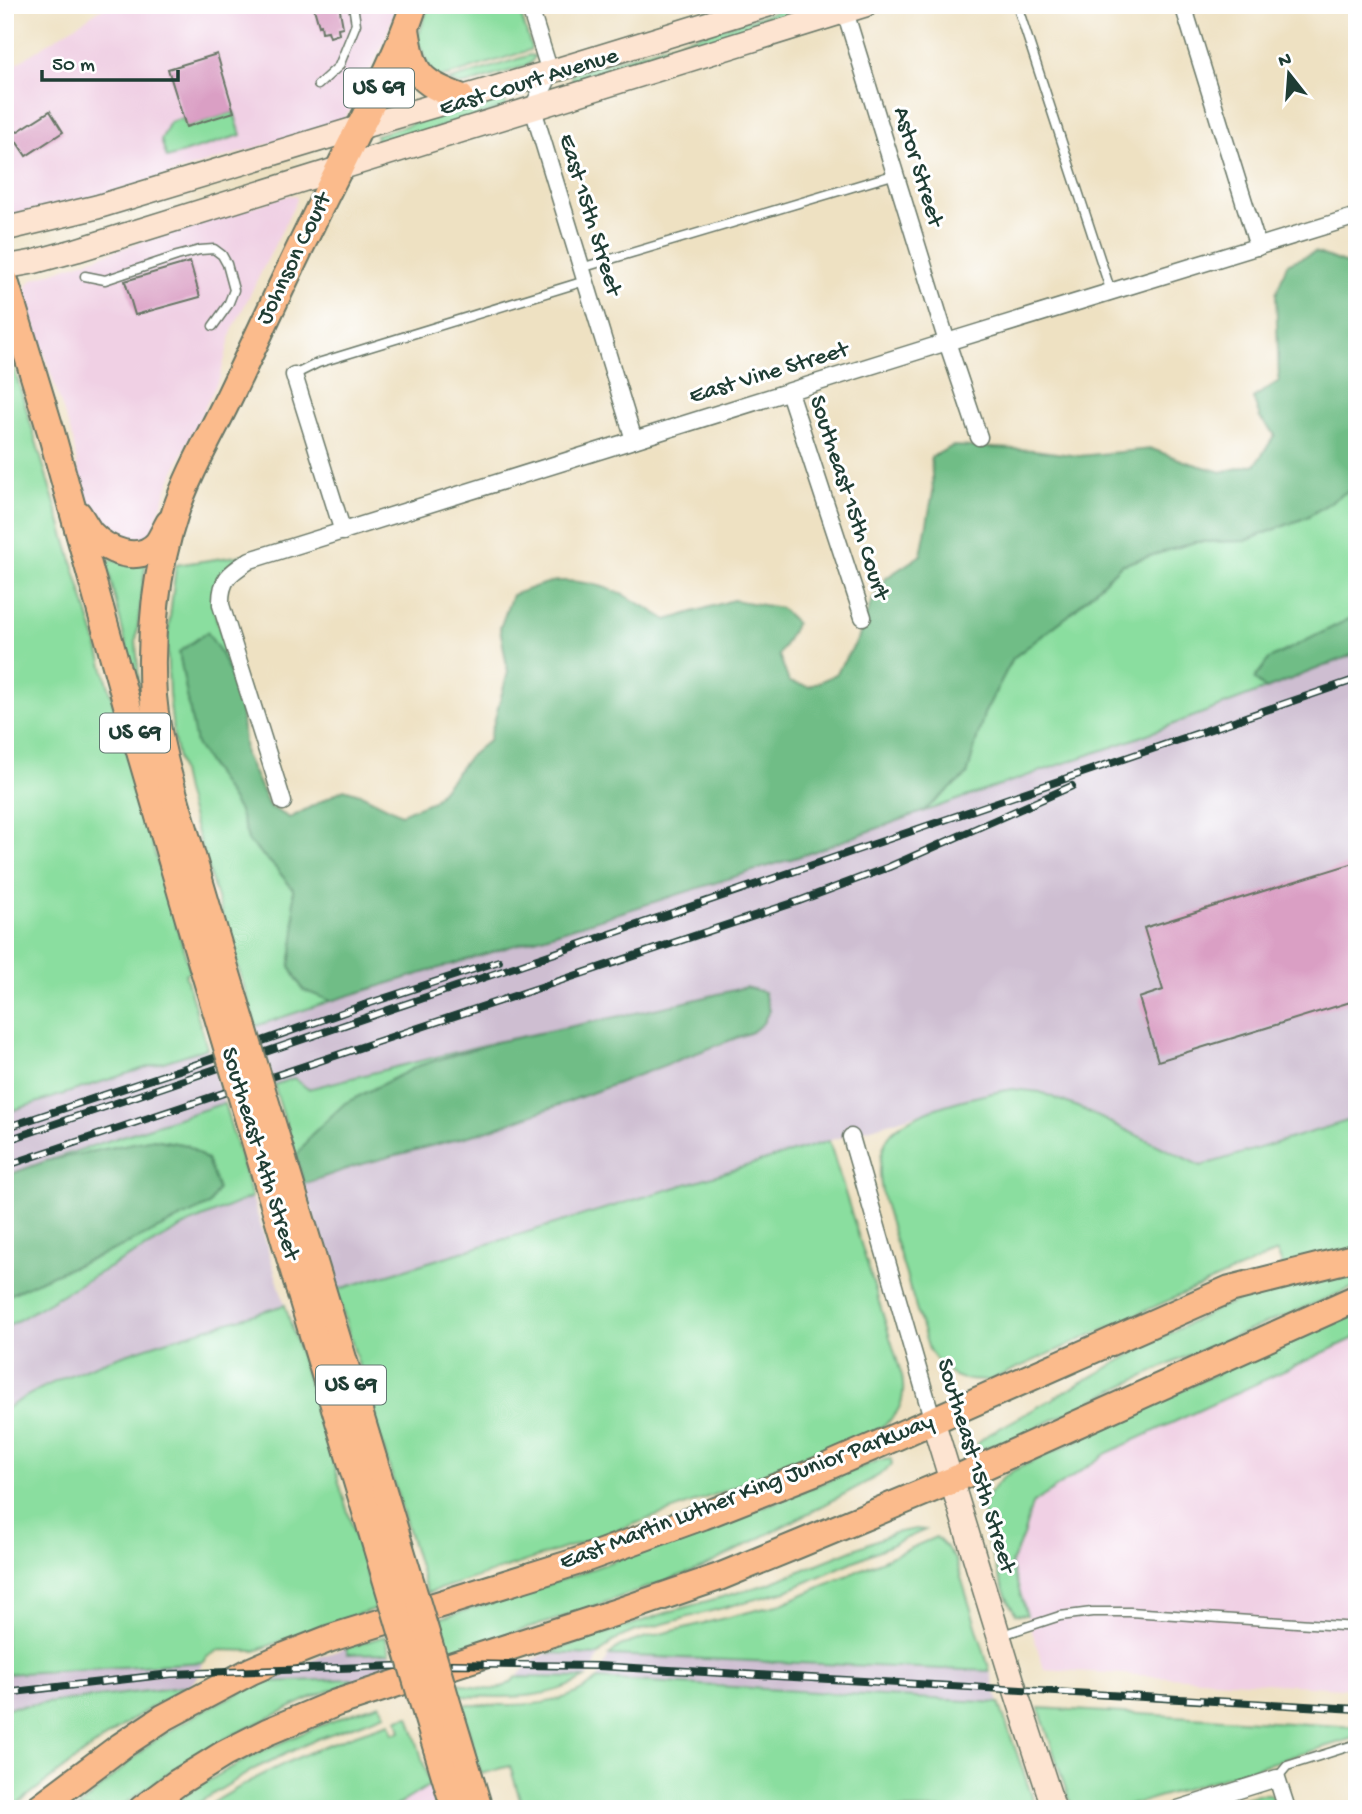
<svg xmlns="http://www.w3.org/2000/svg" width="1362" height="1814" viewBox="0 0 1362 1814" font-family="'Gochi Hand',sans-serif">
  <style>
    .built { fill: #f0d0e4 }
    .industrial { fill: #cebed1 }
    .green { fill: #8ade9f; stroke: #548e6a; stroke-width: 2 }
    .forest { fill: #6fbd86; stroke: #477d5d; stroke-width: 2 }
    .building { fill: #da9fc4 }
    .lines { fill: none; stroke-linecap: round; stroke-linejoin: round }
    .lane-casing { stroke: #677666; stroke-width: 11 }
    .street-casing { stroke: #677666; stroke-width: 19 }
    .secondary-casing { stroke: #677666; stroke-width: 26 }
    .primary-casing { stroke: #677666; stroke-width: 30 }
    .lane { stroke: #fff; stroke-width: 8 }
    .street { stroke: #fff; stroke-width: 16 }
    .secondary { stroke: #fde4d1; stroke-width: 23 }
    .primary { stroke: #fbbb8c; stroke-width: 26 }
    .rail-casing { stroke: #1f3d34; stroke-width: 8 }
    .rail { stroke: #fff; stroke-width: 5; stroke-dasharray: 16; stroke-linecap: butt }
    .primary-bridge-casing { stroke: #677666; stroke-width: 30; stroke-linecap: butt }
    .primary-bridge { stroke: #fbbb8c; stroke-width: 26 }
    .labels { text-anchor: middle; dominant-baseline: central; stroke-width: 6; stroke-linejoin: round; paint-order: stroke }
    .shield { fill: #fff; stroke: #627771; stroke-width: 2 }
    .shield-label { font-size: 23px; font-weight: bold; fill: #1f3d34 }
    .street-label { font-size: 24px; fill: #1f3d34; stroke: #fff }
  </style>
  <rect width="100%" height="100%" fill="#fff"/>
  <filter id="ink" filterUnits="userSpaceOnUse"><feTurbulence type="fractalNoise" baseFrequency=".0143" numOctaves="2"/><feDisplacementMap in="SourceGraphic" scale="14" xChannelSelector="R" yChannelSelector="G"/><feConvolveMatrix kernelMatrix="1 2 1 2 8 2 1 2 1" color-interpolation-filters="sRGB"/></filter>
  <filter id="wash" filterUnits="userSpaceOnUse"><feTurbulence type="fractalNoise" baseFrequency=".00686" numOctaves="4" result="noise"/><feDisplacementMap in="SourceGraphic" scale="28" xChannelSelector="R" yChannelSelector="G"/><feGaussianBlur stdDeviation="1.57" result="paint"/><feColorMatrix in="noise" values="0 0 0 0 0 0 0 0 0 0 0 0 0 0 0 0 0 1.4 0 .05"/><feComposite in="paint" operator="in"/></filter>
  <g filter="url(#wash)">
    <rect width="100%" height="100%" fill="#eee1c2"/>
    <g class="built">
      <polygon points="107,5 397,5 384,42 351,109 343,121 109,193 15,215 10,211 5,197 5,71"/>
      <polygon points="289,195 296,196 297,200 232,331 220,377 188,441 170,481 151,533 141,543 127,545 104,536 91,512 79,477 73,440 25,296 28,284 33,279 155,237"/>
      <polygon points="1357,1337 1357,1689 1044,1669 1011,1564 1024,1533 1032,1504 1107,1453"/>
      <polygon points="430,1785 437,1809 391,1809"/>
    </g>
    <g class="industrial">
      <polygon points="1357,653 1357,1118 1201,1166 1082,1109 1040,1092 1012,1089 987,1094 931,1110 336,1290 304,1184 355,1166 480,1133 629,1079 769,1011 764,992 746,987 673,1005 496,1042 308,1089 294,1078 274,1085 256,1026 331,1001 568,929 808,854 922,812 1129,741"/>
      <polygon points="207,1048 224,1103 46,1161 5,1176 5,1113"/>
      <polygon points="252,1197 285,1305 112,1358 68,1376 19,1400 5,1409 5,1328 83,1282 190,1223"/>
      <polygon points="346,1648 348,1654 390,1653 395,1669 353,1682 352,1679 261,1682 319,1657"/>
      <polygon points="547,1653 599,1655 592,1672 585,1678 517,1677 532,1660"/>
      <polygon points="609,1655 990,1671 999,1703 598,1679"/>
      <polygon points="204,1662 199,1669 198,1676 190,1686 5,1708 5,1674"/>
    </g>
    <g class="green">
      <polygon points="429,5 518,5 531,47 530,50 448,76 434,77 417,40"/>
      <polygon points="797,5 809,5 811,13 574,86 571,74"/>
      <polygon points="530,55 535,56 531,63 523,67 471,83 459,85 448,81"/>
      <polygon points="503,95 507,107 379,146 376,135"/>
      <polygon points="234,112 241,135 167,158 161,140 170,122 183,118 186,127"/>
      <polygon points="5,338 97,644 147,827 190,971 185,974 207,1048 5,1113"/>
      <polygon points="1357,485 1357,615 1270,659 1255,678 1266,689 1129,741 922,812 967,775 984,714 1013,658 1069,615 1121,565 1195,542 1245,541 1307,517"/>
      <path d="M243 555C203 580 211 602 223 641 229 659 234 676 240 694L219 650 179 652 196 744 239 811 249 842 275 867 293 889 295 932 290 967 303 990 331 1001 256 1026 194 823 185 791 174 740 169 694 167 643 176 565Z"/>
      <polygon points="106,560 146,561 136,640 139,683 135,683"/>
      <polygon points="496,1042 418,1066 311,1135 296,1157 274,1085 294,1078 308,1089"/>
      <path d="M1012 1089 1040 1092 1082 1109 1201 1166 1357 1118V1249L1284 1269 1277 1252 988 1381C955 1380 949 1378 929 1350L886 1210C880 1187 876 1163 886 1141 899 1111 981 1095 1012 1089Z"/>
      <polygon points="224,1103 252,1197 190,1223 83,1282 5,1328 5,1297 45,1278 116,1249 208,1205 218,1189 207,1160 187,1145 154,1139 46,1161"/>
      <path d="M829 1141 902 1376C905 1392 903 1408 890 1420 875 1436 821 1453 798 1462 676 1511 553 1554 427 1593L336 1290Z"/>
      <polygon points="1357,1264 1357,1286 1189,1355 1093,1400 1016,1438 983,1449 975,1448 977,1443 986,1436 1159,1339 1221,1307 1272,1288"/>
      <path d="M285 1305 377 1608 309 1630 256 1651 219 1650 207 1657 204 1662 5 1674V1409C56 1376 115 1357 172 1339 210 1328 247 1316 285 1305Z"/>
      <path d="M1357 1307V1337L1107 1453 1032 1504 1024 1533 1011 1564 1027 1615 1016 1614C1005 1599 1001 1582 995 1565 981 1523 971 1498 1014 1470L1140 1411 1314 1326Z"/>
      <polygon points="891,1459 892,1465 878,1476 824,1505 702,1568 558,1619 445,1654 435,1620 553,1583 779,1501 862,1467 879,1460"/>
      <polygon points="916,1529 925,1530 786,1591 633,1632 614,1640 599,1655 547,1653 672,1611 768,1584 894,1533"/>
      <polygon points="936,1537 947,1548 956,1561 990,1671 609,1655 620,1646 644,1638 781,1604"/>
      <polygon points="385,1636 390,1653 348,1654 346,1648"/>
      <path d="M517 1677 585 1678C544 1702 503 1697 458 1696L453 1682C479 1687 496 1698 517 1677Z"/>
      <polygon points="352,1679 353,1682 310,1698 221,1741 172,1770 118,1809 77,1809 151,1743 202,1711 261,1682"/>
      <path d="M598 1679 999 1703 1035 1805 1034 1809H523L510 1766 481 1774 461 1705C507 1704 560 1712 598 1679Z"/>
      <path d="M190 1686C126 1718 68 1765 11 1809H5V1708Z"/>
      <path d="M380 1704 386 1714 317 1739 256 1768 188 1809H166C230 1762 305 1729 380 1704Z"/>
      <polygon points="1039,1708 1357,1727 1357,1737 1118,1809 1079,1809 1073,1805 1068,1796"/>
      <path d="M409 1716 430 1785 391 1809H203C261 1772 323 1743 390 1723L393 1734 401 1731 398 1719Z"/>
      <polygon points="1258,1794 1269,1794 1275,1800 1278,1809 1209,1809"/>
    </g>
    <g class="forest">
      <path d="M1315 252 1357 268V485L1307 517 1245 541 1195 542 1121 565 1069 615 1013 658 984 714 967 775 922 812 807 854 568 929 331 1001 303 990 290 966 295 932 293 889 275 867 249 842 239 811 196 744 179 652 207 632 219 650 240 694 245 755 269 806 290 818 344 789 363 795 401 814 433 801 469 757 489 740 508 672 500 628 512 595C525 591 546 581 560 581 603 580 632 598 667 620L733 600 781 608 796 623 779 655 789 682 809 687 836 674 858 639 871 603 886 578 921 555 933 492 931 457 953 446 1034 450 1079 456 1152 449 1187 462 1221 472 1256 464 1275 435 1260 418 1253 398 1279 381 1276 294 1287 264Z"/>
      <polygon points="1357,615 1357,653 1266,689 1254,679 1269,659"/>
      <polygon points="746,987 764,992 769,1011 763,1023 752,1032 565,1103 480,1133 355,1166 304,1184 296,1157 311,1135 345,1103 418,1066 496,1042 673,1005"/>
      <polygon points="153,1139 187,1145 207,1160 218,1189 209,1205 116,1249 45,1278 5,1297 5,1176 46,1161"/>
    </g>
    <g id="blocks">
      <g class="building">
        <polygon points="313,5 339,5 343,27 338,28 339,34 330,37 328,31 322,32 321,25 319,26"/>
        <polygon points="217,54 234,112 186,127 168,69"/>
        <polygon points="50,111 63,132 26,156 12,135"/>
        <polygon points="190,262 200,297 135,315 125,281"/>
        <polygon points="1357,862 1357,1000 1158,1061 1139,998 1163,990 1144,928"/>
      </g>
    </g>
  </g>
  <g filter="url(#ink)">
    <use href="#blocks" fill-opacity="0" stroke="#677666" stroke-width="2"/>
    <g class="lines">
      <g class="lane-casing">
        <g id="lane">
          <polyline points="1017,5 1111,292"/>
          <polyline points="318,85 339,66 356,24 353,5"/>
          <polyline points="581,268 896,174"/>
          <polyline points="85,276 105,280 177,256 200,250 214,249 222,255 227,264 234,290 228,305 213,326"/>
          <polyline points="294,375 318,363 585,281"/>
          <polyline points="1002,1635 1060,1616 1092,1612 1130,1612 1357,1627"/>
          <polyline points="1277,1778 1287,1766 1357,1744"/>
        </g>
      </g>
      <g class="street-casing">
        <g id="street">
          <path d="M529 5 550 72C547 86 536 96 533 109L634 440"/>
          <polyline points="843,5 947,342 979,437"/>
          <polyline points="1183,5 1258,247"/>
          <polyline points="294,375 343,532"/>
          <polyline points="789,392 863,617"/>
          <path d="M283 802 221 605C220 579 230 573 250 560L947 342 1357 216"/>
          <polyline points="851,1137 933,1421"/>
          <polyline points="1178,1809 1277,1778 1287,1809"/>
        </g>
      </g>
      <g class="secondary-casing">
        <g id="secondary">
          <polyline points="5,229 97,207 361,127 550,72 768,5"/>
          <polyline points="5,267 33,262 77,250 865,5"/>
          <polyline points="933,1421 1015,1689 1054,1809"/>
        </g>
      </g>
      <g class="primary-casing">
        <g id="primary">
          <path d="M406 29C413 73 417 81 460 97"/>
          <polyline points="5,281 51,432 141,755 203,967"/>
          <path d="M78 514C82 520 86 527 90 533 107 551 139 565 158 543 162 537 165 530 169 523"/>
          <path d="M223 961C210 917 197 873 184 829 171 786 157 741 153 696 149 635 156 570 175 513 189 471 212 433 231 393 267 318 301 243 339 169 365 115 395 62 414 5"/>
          <polyline points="37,1809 121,1746 163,1718 251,1671 285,1656 331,1638 576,1562 703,1516 817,1471 891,1439 1230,1289 1357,1257"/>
          <polyline points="142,1809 177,1783 224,1754 267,1732 336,1703 620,1611 719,1577 797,1545 951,1481 1357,1298"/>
        </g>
      </g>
      <use href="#lane" class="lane"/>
      <use href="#street" class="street"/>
      <use href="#secondary" class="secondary"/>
      <use href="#primary" class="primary"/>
      <g class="rail-casing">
        <g id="rail">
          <polyline points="5,1128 197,1064 367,1004 499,961"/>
          <polyline points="5,1141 1357,679"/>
          <polyline points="5,1166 799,901 889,867 1072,786"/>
          <polyline points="5,1693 171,1674 452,1664 598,1666 1357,1709"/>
        </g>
      </g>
      <use href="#rail" class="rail"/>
      <g class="primary-bridge-casing">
        <g id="primary-bridge">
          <polyline points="223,961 479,1809"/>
          <polyline points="203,967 455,1809"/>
        </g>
      </g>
      <use href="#primary-bridge" class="primary-bridge"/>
    </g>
  </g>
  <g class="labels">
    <g class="shield">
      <rect x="344" y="68.5" width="70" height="39" rx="5"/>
      <rect x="100" y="713.5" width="70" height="39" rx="5"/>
      <rect x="316" y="1365.5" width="70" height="39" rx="5"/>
    </g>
    <g class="shield-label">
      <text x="379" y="88">US 69</text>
      <text x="135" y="733">US 69</text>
      <text x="351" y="1385">US 69</text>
    </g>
    <g class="street-label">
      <text transform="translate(529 83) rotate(-17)">East Court Avenue</text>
      <text transform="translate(917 167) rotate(73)">Astor Street</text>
      <text transform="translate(589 215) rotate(73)">East 15th Street</text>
      <text transform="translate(295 259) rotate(-64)">Johnson Court</text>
      <text transform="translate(769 374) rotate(-17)">East Vine Street</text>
      <text transform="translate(848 498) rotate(72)">Southeast 15th Court</text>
      <text transform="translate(259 1154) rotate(73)">Southeast 14th Street</text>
      <text transform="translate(975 1466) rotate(73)">Southeast 15th Street</text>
      <text transform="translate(747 1493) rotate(-21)">East Martin Luther King Junior Parkway</text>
    </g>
  </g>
  <rect width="1362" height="1814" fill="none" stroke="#fff" stroke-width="28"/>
  <g transform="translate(1289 74) rotate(343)" stroke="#ffffff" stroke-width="5" paint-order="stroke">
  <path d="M0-5L12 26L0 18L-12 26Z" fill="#1f3d34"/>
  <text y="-10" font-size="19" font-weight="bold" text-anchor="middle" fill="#1f3d34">N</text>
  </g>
  <path d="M42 70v10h136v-10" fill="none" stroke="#1f3d34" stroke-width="3.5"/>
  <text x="52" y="70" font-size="21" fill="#1f3d34" stroke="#ffffff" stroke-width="5" paint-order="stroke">50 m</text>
</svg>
